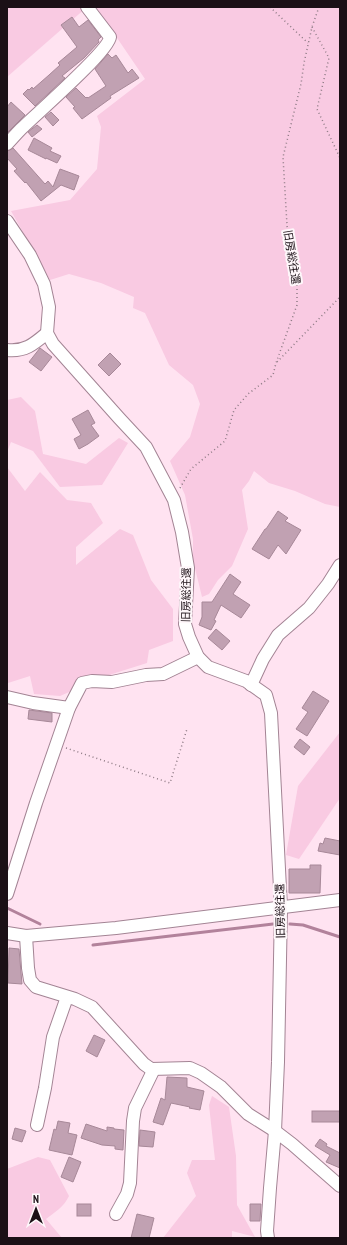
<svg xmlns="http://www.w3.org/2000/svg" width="347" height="1245" viewBox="0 0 347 1245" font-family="'PT Sans Narrow','Noto Sans JP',sans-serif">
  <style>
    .green { fill: #f9cae2 }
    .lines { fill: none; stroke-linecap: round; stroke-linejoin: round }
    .stream { stroke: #b2829b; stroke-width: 3 }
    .building { fill: #c1a1b2; stroke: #a78898 }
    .minor-casing { stroke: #a38494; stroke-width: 14 }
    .path { stroke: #8e7b85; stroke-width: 1.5; stroke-dasharray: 1 3; stroke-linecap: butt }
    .minor { stroke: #fff; stroke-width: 12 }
    .labels { text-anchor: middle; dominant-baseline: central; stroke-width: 4; stroke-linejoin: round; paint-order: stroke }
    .street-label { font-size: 11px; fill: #1b1016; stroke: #fef7fa }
  </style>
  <rect width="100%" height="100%" fill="#ffe3f1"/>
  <g class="green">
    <polygon points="7,7 87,7 7,77"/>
    <polygon points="96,7 340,7 340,507 325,504 295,491 269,483 254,471 249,481 242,490 248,529 232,566 218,580 209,594 202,597 193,560 193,539 185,495 170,461 190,437 200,404 193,385 169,365 145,313 133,308 134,297 101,283 69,274 50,280 11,211 70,200 97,169 101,127 97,116 145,79"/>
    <polygon points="21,397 35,411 43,454 86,464 119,438 128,443 102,485 60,487 33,451 11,442 7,452 7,400"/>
    <polygon points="7,467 25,491 40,472 67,500 91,503 103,523 76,547 76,565 120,529 133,535 151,580 173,609 173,641 149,650 147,663 109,675 60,696 34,694 30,676 8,683 7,682"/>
    <polygon points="340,732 340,798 299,859 286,855 298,786"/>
    <polygon points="212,1096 229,1107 236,1156 237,1205 255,1237 232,1231 232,1238 163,1238 196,1196 187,1173 192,1160 215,1160 209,1105"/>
    <path d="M38 1157 50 1160 69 1196C64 1207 55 1212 46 1219L62 1238H7V1169Z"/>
  </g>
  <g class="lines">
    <g class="stream">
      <polyline points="7,908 40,924"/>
      <polyline points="290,924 303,925 340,937"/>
      <polyline points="93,945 273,924"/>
    </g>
  </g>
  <g class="building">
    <polygon points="72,17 79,27 88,20 101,37 98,40 99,42 84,58 62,76 65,78 35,106 23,94 28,89 29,90 32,87 33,89 49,75 60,65 58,63 77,47 61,25"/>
    <polygon points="108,54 112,58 116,55 128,73 132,69 139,78 110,96 111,98 82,119 73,108 75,107 66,97 76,88 86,98 87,97 88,98 106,86 95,69"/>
    <polygon points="11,102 25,115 7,133 7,107"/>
    <polygon points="51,112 59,120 53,126 45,117"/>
    <polygon points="37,125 42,129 32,137 28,132"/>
    <polygon points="34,138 52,148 50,151 61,156 57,163 46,158 46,159 28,150"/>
    <polygon points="13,148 45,184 48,181 53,187 60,169 79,176 74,190 61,185 41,201 26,182 25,183 14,171 17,169 7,158 7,151"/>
    <polygon points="40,348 52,357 41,371 29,362"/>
    <polygon points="110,353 121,364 109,376 98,365"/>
    <polygon points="88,410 95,423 91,425 99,436 88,444 79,449 74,439 81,435 72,419"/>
    <polygon points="278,511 288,518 285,521 301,530 286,554 278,545 269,559 252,549 265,529 266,529"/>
    <polygon points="230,574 241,582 233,594 250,605 241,618 221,605 214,620 216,621 211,630 199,625 202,617 202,602 212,602"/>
    <polygon points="216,629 230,641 222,650 208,638"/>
    <polygon points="313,691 329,701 307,736 296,729 308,712 302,708"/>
    <polygon points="29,710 52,713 52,722 28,719"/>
    <polygon points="300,739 310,747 304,755 294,747"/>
    <polygon points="325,838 340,841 340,855 318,851 320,843 323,844"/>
    <polygon points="310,865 321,865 320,893 289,893 289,869 310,869"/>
    <polygon points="9,948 19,949 22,984 8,983"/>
    <polygon points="94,1035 105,1040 97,1057 86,1051"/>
    <polygon points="167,1077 187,1078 187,1087 204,1091 200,1110 189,1108 190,1107 171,1103 163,1125 153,1122 161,1098 165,1100"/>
    <rect x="312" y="1111" width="28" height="11"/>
    <polygon points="58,1121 70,1123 68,1133 77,1135 72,1155 49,1150 54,1129 56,1130"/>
    <polygon points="86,1124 107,1131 107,1127 114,1128 114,1129 124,1130 123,1150 115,1149 115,1146 102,1145 81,1138"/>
    <polygon points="15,1128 26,1131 22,1142 12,1139"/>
    <polygon points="140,1130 155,1132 153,1147 139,1146"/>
    <polygon points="320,1139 327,1144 326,1146 340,1153 340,1168 326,1162 330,1155 315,1146"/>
    <polygon points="69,1157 81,1162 73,1182 61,1177"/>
    <rect x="77" y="1204" width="14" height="12"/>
    <polygon points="250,1204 261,1204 260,1221 250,1221"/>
    <polygon points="137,1214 154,1218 149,1238 131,1238"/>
  </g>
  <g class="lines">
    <g class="minor-casing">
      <g id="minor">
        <path d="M7 144C11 140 15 135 20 130 34 116 109 51 110 37L87 7"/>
        <polyline points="7,221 30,255 44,284 49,307 47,333 53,344 119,418 146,447 174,500 182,532 188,568 185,624 189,637 198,657 208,667 246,681 266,695 271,713 281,908 278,1062 275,1131 270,1188 267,1231 268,1238"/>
        <path d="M7 350C25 352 34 344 47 333"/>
        <polyline points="251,685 263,659 278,635 309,608 328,584 340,565"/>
        <polyline points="7,697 33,703 69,708"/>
        <polyline points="7,894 36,803 69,708 82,683 92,681 112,682 146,675 163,674 198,657"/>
        <polyline points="7,933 26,936 116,928 340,900"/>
        <polyline points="26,936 28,968 30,980 36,987 75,999 92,1007 144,1064 151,1069 190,1068 201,1073 221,1087 248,1114 275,1131 292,1144 340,1186"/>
        <polyline points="37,1125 45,1088 53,1037 67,997"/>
        <polyline points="116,1214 127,1194 130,1183 133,1121 135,1108 154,1069"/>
      </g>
    </g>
    <g class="path">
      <polyline points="270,7 308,43"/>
      <polyline points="312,27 329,58 317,109 340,158"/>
      <polyline points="277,362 340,297"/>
      <polyline points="180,488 191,469 225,441 234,410 248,394 273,375 276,363 297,305 297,277 288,242 283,157 301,84 304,63 312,27 319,7"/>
      <polyline points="66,748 170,783 187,729"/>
    </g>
    <use href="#minor" class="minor"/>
  </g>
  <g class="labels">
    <g class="street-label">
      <text transform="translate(292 257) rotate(81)">旧房総往還</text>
      <text transform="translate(186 595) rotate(-89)">旧房総往還</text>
      <text transform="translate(280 911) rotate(-91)">旧房総往還</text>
    </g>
  </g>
  <rect width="347" height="1245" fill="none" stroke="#1b1016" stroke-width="16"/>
  <g transform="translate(36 1209)" stroke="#fef7fa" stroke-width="3" paint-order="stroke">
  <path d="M0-3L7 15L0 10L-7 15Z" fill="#1b1016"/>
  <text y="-6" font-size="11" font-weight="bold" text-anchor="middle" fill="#1b1016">N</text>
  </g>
</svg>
